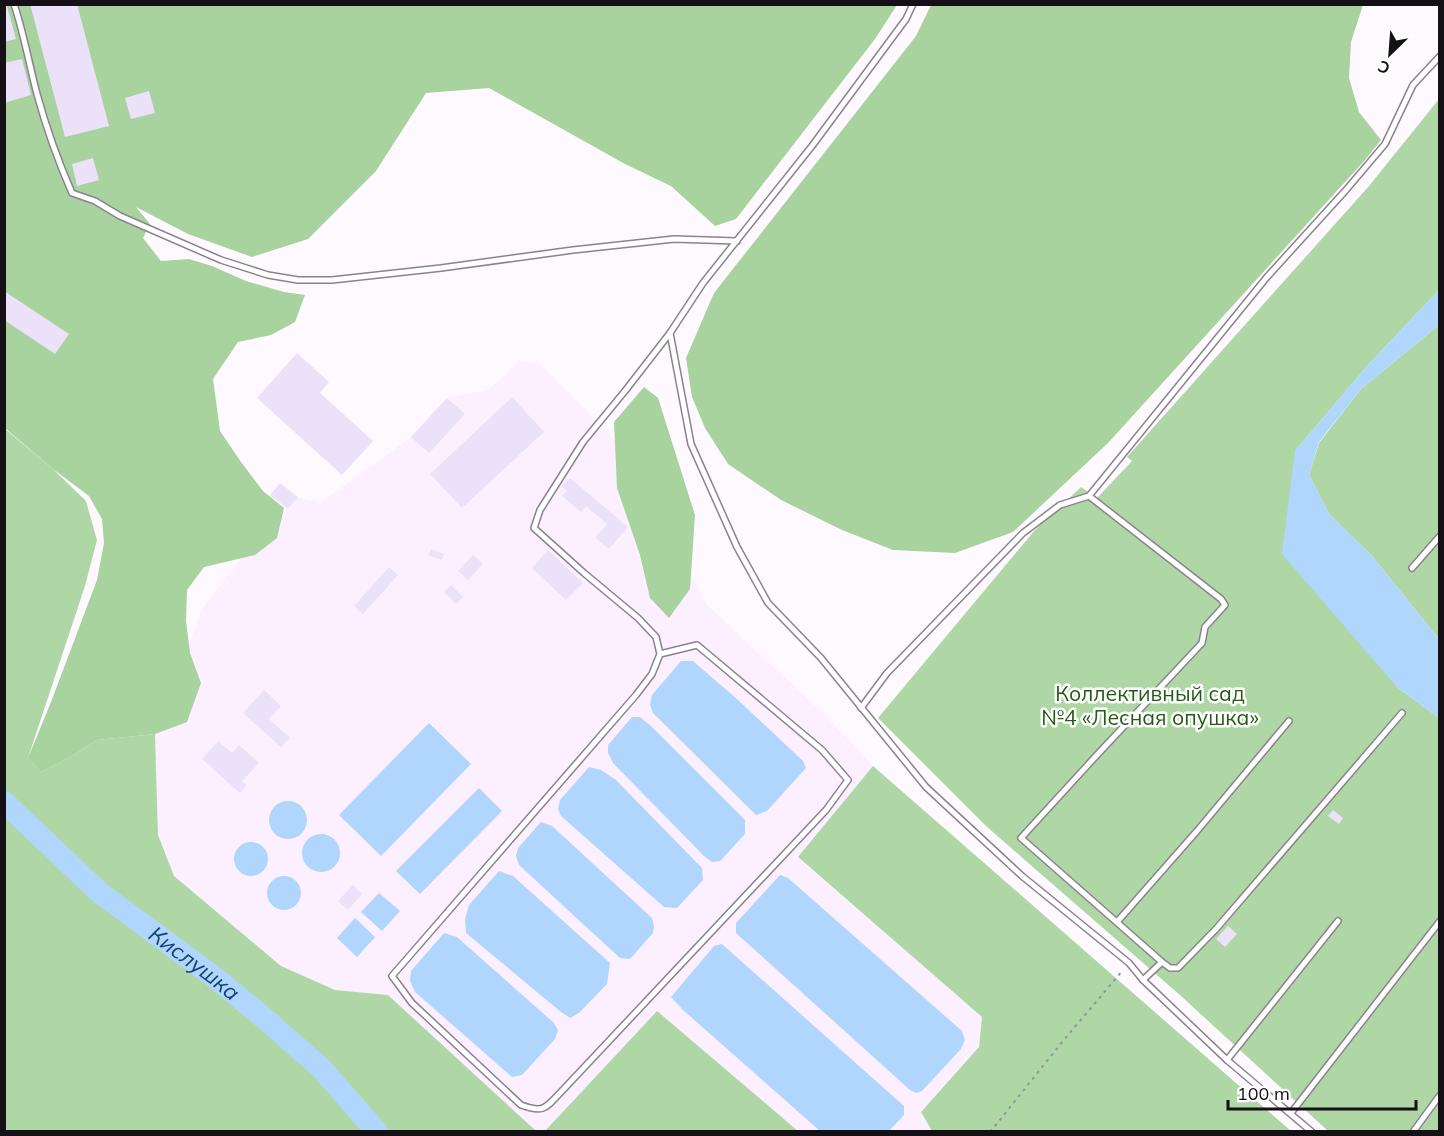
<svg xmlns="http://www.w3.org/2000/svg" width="1444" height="1136" viewBox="0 0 1444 1136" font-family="Mulish,sans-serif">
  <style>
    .built { fill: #fcefff }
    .green { fill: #afd7a6 }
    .forest { fill: #a8d29e }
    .water { fill: #b1d6fd }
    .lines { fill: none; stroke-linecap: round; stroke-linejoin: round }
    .river { stroke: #b1d6fd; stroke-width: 22 }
    .building { fill: #ebe1f9 }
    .service-casing { stroke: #8c828e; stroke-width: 8 }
    .path { stroke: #989399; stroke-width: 2; stroke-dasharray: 3 4.5; stroke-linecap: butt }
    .service { stroke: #fff; stroke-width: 5 }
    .labels { text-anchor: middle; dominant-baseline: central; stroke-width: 5; stroke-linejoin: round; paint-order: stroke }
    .park-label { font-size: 21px; fill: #255a15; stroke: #fff }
    .water-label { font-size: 22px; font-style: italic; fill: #13426f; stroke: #fff }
  </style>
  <rect width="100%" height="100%" fill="#fef9ff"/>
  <polygon class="built" points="519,361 538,363 631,456 706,604 823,713 873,766 798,858 982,1017 979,1047 921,1112 932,1131 798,1131 657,1011 545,1131 536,1131 388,995 335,990 281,966 174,876 158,835 155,734 170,701 202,609 255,541 288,509 298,497 320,503 411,437 447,398 490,389"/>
  <g class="green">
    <polygon points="1439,99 1439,290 1368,365 1295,451 1397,687 1439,718 1439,1131 1328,1131 1181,996 986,826 878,718 1035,530 1081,487 1097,498 1132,461 1127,457 1369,186"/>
    <polygon points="1439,325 1439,639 1372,556 1329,514 1309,475 1319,443 1361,389"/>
    <polygon points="4,428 53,469 86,501 97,540 85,586 28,758 41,772 72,756 97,740 155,734 158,835 174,876 281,966 335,990 388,995 536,1131 5,1131"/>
    <polygon points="873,766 1291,1131 932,1131 921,1112 979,1047 982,1017 798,857"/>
    <polygon points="657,1011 798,1131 545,1131"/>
  </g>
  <g class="forest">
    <polygon points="5,5 897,5 875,39 736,219 715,226 671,186 625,164 489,88 426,93 376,171 308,239 252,257 188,234 136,207 150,224 143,238 161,261 189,259 212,266 246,281 284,292 305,295 295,322 271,335 238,342 213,379 220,431 241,462 263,491 284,508 277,538 255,555 204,567 187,590 186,621 190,653 201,683 187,722 155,734 97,740 72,756 41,772 28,758 51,702 97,580 104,543 102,519 89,496 53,469 5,428"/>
    <polygon points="931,5 1363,5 1351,42 1349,78 1359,112 1381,140 1365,160 1108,443 1013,532 955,553 893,550 842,530 781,500 728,464 705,428 692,397 686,358 714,293 916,36"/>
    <polygon points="644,387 658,398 695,515 690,589 669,618 650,598 640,555 617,488 614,422"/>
  </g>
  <g class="water">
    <polygon points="1439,290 1439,325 1361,389 1319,442 1309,475 1329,514 1372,556 1439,639 1439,718 1397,687 1282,554 1295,451 1368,365"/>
    <polygon points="681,661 693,661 738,700 803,761 806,768 767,811 756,815 653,713 650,705 652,695"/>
    <polygon points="632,717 640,717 651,726 745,820 745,834 720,861 712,862 704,856 613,763 608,753 608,745"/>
    <polygon points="429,723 471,764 381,856 339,815"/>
    <polygon points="589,767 601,770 616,780 702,868 703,880 677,908 664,907 561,816 558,809 560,800"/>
    <polygon points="479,788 502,811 420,894 396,871"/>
    <circle cx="288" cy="820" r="19"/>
    <polygon points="541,822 552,826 652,918 654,927 653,933 630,959 620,958 519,865 516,856 518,848"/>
    <circle cx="321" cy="853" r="19"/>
    <circle cx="251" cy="859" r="17"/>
    <polygon points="499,871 513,876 610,963 607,984 579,1013 570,1018 561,1012 466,933 465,919 469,905"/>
    <polygon points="780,875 788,878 962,1031 965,1040 961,1049 922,1091 916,1093 910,1090 736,933 736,923"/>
    <circle cx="284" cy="893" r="17"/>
    <polygon points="379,893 400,911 382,931 361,912"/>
    <polygon points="355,918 375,937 357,957 337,938"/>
    <polygon points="444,933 457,937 554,1023 558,1030 555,1039 522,1075 512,1077 415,992 410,981 411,971"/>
    <polygon points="722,944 904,1106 904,1115 889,1131 820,1131 683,1010 671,997 714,946"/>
  </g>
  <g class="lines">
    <path class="river" id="s1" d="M4 802 100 893 213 976 264 1018 321 1068 377 1132"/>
  </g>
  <g class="building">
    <polygon points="30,4 77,4 109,126 65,137"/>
    <polygon points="7,6 16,39 4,42 4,7"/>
    <polygon points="22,59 31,95 4,103 4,63"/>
    <polygon points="149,91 155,113 131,119 125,98"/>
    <polygon points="93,158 99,180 77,186 72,164"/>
    <polygon points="4,291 69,334 55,354 4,320"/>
    <polygon points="297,353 329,382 320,393 373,441 342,475 257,398"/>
    <polygon points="512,397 544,432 462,508 430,474"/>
    <polygon points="447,398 465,414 429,453 411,437"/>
    <polygon points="570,478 628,527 609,549 595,538 607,524 586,506 581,512 562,496 567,491 562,486"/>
    <polygon points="280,483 298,497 288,509 270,495"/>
    <polygon points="431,549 444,554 442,560 428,555"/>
    <polygon points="548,550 583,583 566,600 532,568"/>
    <polygon points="473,555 483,564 468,580 458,571"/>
    <polygon points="389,567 398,575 363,614 354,606"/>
    <polygon points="451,585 463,597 456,604 444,592"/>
    <polygon points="264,690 281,706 269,719 290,738 281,747 243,713"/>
    <polygon points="218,741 232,753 239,745 259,763 242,781 247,785 240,793 202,759"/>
    <polygon points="1333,810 1343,818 1339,824 1328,816"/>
    <polygon points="353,885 362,894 348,910 338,901"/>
    <polygon points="1228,926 1237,934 1225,947 1216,939"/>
  </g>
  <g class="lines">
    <g class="service-casing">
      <g id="service">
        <path d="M14 4C24 34 29 64 37 94 46 127 58 161 72 193L95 201 120 216 221 260 268 275 298 280H332L441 268 573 250 674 239 737 241"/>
        <polyline points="670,333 691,444 737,547 768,603 821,658 926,787 1022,876 1129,963 1143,980 1227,1060 1312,1132"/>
        <polyline points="1412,568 1440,536"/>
        <path d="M660 654 697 645 822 750 848 780 826 810 560 1093C545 1109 543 1113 521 1105L412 1003 392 976 636 695 652 674 660 654 656 637 638 618 584 573 534 528 540 510 583 442 625 391 670 333 703 283 812 146 906 19 913 4"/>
        <polyline points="861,708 887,673 1023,533 1060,505 1089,496"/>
        <polyline points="1117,922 1197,831 1289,721"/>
        <polyline points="1162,962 1021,838 1096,756 1202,643 1205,627 1225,605 1221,599 1089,496 1267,277 1346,190 1385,144 1413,85 1440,56"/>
        <polyline points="1143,980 1162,962 1170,968 1178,968 1216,929 1402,713"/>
        <polyline points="1227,1060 1338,921"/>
        <polyline points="1291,1113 1440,921"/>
        <polyline points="1413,1132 1440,1095"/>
      </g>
    </g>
    <polyline class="path" points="990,1132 995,1126 1063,1041 1123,970"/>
    <use href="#service" class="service"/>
  </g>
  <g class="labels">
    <g class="park-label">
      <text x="1150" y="693">Коллективный сад<tspan x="1150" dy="24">№4 «Лесная опушка»</tspan></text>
    </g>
    <g class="water-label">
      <text stroke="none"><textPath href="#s1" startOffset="250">Кислушка</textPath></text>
    </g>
  </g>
  <rect width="1444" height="1136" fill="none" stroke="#141015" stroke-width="12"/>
  <g transform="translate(1390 54) rotate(205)" stroke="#ffffff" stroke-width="4.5" paint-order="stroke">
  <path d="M0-4.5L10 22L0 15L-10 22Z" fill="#141015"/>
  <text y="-9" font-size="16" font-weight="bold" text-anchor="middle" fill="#141015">С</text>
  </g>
  <path d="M1228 1100v9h188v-9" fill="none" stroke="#141015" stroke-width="3"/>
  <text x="1237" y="1100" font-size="18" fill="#141015" stroke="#ffffff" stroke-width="4.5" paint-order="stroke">100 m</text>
</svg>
